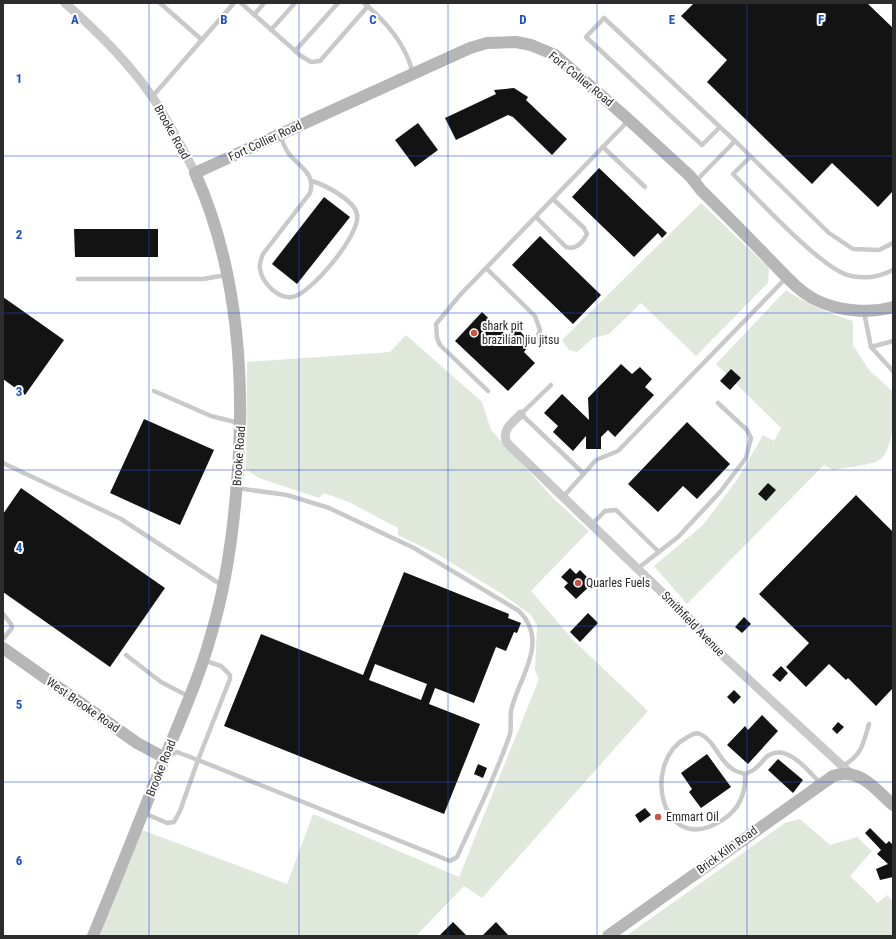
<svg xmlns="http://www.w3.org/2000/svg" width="896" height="939" viewBox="0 0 896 939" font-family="'Roboto Condensed',sans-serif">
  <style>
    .green { fill: #dfe8da }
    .building { fill: #131313; fill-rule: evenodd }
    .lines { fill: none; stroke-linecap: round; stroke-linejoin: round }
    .lane { stroke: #c9c9c9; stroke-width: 4.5 }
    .street { stroke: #c9c9c9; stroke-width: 9 }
    .secondary { stroke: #b6b6b6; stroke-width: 12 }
    .grid { fill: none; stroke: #1d4ed8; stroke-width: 1; stroke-opacity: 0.55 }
    .poi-dot { fill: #cf5341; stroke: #fff; stroke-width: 1.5 }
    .labels { text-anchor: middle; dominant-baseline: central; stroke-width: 4; stroke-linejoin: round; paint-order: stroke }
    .street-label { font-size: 12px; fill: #2c2c2c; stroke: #fff }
    .poi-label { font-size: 12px; fill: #2c2c2c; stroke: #fff; text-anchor: start }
    .grid-label { font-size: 13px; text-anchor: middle; font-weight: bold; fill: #1d4ed8; stroke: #fff; stroke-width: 4; stroke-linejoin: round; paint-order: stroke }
  </style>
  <rect width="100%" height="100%" fill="#fff"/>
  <g class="green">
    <polygon points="701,203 769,268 768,283 696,356 641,303 609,334 593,338 577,352 569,350 562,340"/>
    <path d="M786 290C807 305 829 313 853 321V345L869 370 893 392C893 410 896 454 876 462 863 466 847 467 833 470L824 465 687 604 654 566 703 525 737 480 763 435 774 441 781 428 716 364Z"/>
    <polygon points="406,335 482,402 491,430 554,499 589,531 531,591 574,641 648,711 482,898 464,886 416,936 100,936 142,830 287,884 313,814 459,877 539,679 535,670 537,626 531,615 502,594 439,555 398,535 398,528 349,502 324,493 319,498 259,478 246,469 247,362 390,352"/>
    <polygon points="800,819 830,845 857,837 872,851 850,876 878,903 887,895 893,902 893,936 626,936 785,823"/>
  </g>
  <g class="building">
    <polygon points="694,3 867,3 893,28 893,191 878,207 832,163 812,184 707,82 727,60 681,16"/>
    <polygon points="514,88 528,97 526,100 567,139 552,155 513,117 508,115 456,140 445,118 496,94 494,90"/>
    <polygon points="418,123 438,150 415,167 395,140"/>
    <polygon points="599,168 667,233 662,238 658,233 634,257 572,197"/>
    <polygon points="324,197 350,217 297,284 272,264"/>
    <polygon points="74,229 158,229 158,257 75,257"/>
    <polygon points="540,236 601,295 573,324 512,265"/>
    <polygon points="3,297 64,340 25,395 3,379"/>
    <polygon points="482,312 507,336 516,327 531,343 524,352 535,363 508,391 455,341"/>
    <polygon points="621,364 632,374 640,367 652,379 645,387 654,395 615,437 608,430 601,437 601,449 586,449 586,436 573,451 553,432 558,426 544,413 562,394 589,420 588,398"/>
    <polygon points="731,369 741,378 730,390 720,381"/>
    <polygon points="144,419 214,450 180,525 110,493"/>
    <polygon points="687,422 730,464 697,499 683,486 658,512 628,484"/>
    <polygon points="768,483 776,490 766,501 758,494"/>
    <polygon points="21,488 165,588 110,667 3,592 3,514"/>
    <polygon points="856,495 893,532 893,688 876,706 848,678 846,680 829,664 806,687 786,667 809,643 759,594"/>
    <polygon points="570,568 576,574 580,570 593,583 576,599 564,587 568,583 561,577"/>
    <path d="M404 572 509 614 508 618 521 623 517 633 514 632 506 651 496 647 474 703 435 688 429 704 480 724 444 814 224 726 261 634 363 675ZM375 664 427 684 421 700 369 680Z"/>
    <polygon points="588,613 598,623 580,642 570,632"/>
    <polygon points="744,617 751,624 742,633 735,627"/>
    <polygon points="781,666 788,673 780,682 772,675"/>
    <polygon points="734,690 741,697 734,704 727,697"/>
    <polygon points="762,715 778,731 748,764 727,745 745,726 748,730"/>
    <polygon points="838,722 844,727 837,734 832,729"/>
    <polygon points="707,754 731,787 701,808 689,792 692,789 681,773"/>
    <polygon points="778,759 803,780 793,793 768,770"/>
    <polygon points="478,764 487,768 483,778 474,774"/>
    <polygon points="645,808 651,815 640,823 635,815"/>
    <polygon points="870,828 886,844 889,841 893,845 893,877 880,880 876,869 888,864 877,854 881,850 865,833"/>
    <polygon points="453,922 467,936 439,936"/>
    <polygon points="496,922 509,936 482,936"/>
  </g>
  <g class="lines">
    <g class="lane">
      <polyline points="160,3 202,40"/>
      <polyline points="241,3 301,56 311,62 320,61 368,6"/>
      <path d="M364 3C387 23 405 43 413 73"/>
      <polyline points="254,15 264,3"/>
      <polyline points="271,30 295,3"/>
      <polyline points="295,51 338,3"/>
      <polyline points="152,97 234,3"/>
      <polyline points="720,127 702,145 586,37 604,18 720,127 735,141"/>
      <path d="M280 134C282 141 285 148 289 154 300 167 316 174 310 193L263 254C261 259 259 264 260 269 262 282 277 299 292 297 310 295 362 233 357 214 354 200 325 185 312 181"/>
      <polyline points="603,147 645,187"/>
      <path d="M750 157 733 174C756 197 823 271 851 276 868 279 878 277 893 270"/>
      <polyline points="695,182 735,141 829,233 853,249 879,250 893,243"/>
      <path d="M536 217 566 247C576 250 583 242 587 234L584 228 553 199"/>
      <polyline points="487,269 535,316 540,330 535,344"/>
      <polyline points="78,279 203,279 226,275"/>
      <polyline points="864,312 871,347 893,341"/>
      <polyline points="871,347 893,371"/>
      <polyline points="551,385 521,414 584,474"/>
      <polyline points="154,391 211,416 239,423"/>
      <polyline points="488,391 440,345 437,338 436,324 460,295 628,121"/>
      <polyline points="3,463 121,519 223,586"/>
      <polyline points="563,497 596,460 618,451 787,277"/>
      <polyline points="591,525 605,511 616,510 659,552"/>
      <polyline points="637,569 678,537 720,492 746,458 751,438 747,430 718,403"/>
      <polyline points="3,614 11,624 12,628 3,639"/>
      <polyline points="126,655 161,682 188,696"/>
      <path d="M168 756 177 752 198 760 450 861 457 857C475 817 496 776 510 734 512 725 509 716 512 707 521 674 549 641 519 611L414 548 329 508 287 495 237 488"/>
      <path d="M842 766C862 756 863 744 869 724"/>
      <path d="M745 774C746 793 740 808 724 819 662 861 640 763 686 738 691 735 695 732 700 734 714 740 719 760 731 768 735 771 741 773 745 774 749 772 753 771 756 768 761 764 764 758 769 755 789 744 809 772 821 784"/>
      <polyline points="144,813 167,823 174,822 180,811 198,760 230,679 230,675 221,666 203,660"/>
    </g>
    <g class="street">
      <path d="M65 3C97 31 129 62 153 98 169 122 182 147 195 173"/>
      <path d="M521 414C512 423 501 430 507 443L698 627 708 642 850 773"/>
    </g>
    <g class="secondary">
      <polyline points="3,648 137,743 165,758"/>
      <path d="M93 936C117 878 140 820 163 762 180 720 199 679 211 635 225 589 232 542 236 494 246 386 240 273 195 173L470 48 487 43 516 42 531 45 555 55 629 120 690 176 701 190C724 213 747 236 770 260 783 273 798 291 816 300 838 311 869 314 893 307"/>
      <path d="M608 936 833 776C860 767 875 789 893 805"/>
    </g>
  </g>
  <path class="grid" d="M149 3V936M299 3V936M448 3V936M597 3V936M747 3V936M3 156H893M3 313H893M3 470H893M3 626H893M3 782H893"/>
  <g class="poi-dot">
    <circle cx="474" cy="333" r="4"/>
    <circle cx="578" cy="583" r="4"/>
    <circle cx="658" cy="817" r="4"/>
  </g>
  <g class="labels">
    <g class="street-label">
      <text transform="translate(581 79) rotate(39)">Fort Collier Road</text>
      <text transform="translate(172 132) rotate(61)">Brooke Road</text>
      <text transform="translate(265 141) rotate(-25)">Fort Collier Road</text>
      <text transform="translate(239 456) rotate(-86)">Brooke Road</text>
      <text transform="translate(693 624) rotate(46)">Smithfield Avenue</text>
      <text transform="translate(83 705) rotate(35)">West Brooke Road</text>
      <text transform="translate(161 768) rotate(-68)">Brooke Road</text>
      <text transform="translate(727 850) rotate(-36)">Brick Kiln Road</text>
    </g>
    <g class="poi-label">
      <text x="482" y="326">shark pit<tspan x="482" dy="14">brazilian jiu jitsu</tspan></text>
      <text x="586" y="583">Quarles Fuels</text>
      <text x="666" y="817">Emmart Oil</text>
    </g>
  </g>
  <g class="grid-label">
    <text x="75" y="24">A</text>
    <text x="224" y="24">B</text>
    <text x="373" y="24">C</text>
    <text x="523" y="24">D</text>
    <text x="672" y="24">E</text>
    <text x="821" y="24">F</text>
    <text x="19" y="83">1</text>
    <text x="19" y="239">2</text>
    <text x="19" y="396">3</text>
    <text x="19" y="552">4</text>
    <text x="19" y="709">5</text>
    <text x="19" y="865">6</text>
  </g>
  <rect width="896" height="939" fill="none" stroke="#2c2c2c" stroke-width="8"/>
</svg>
